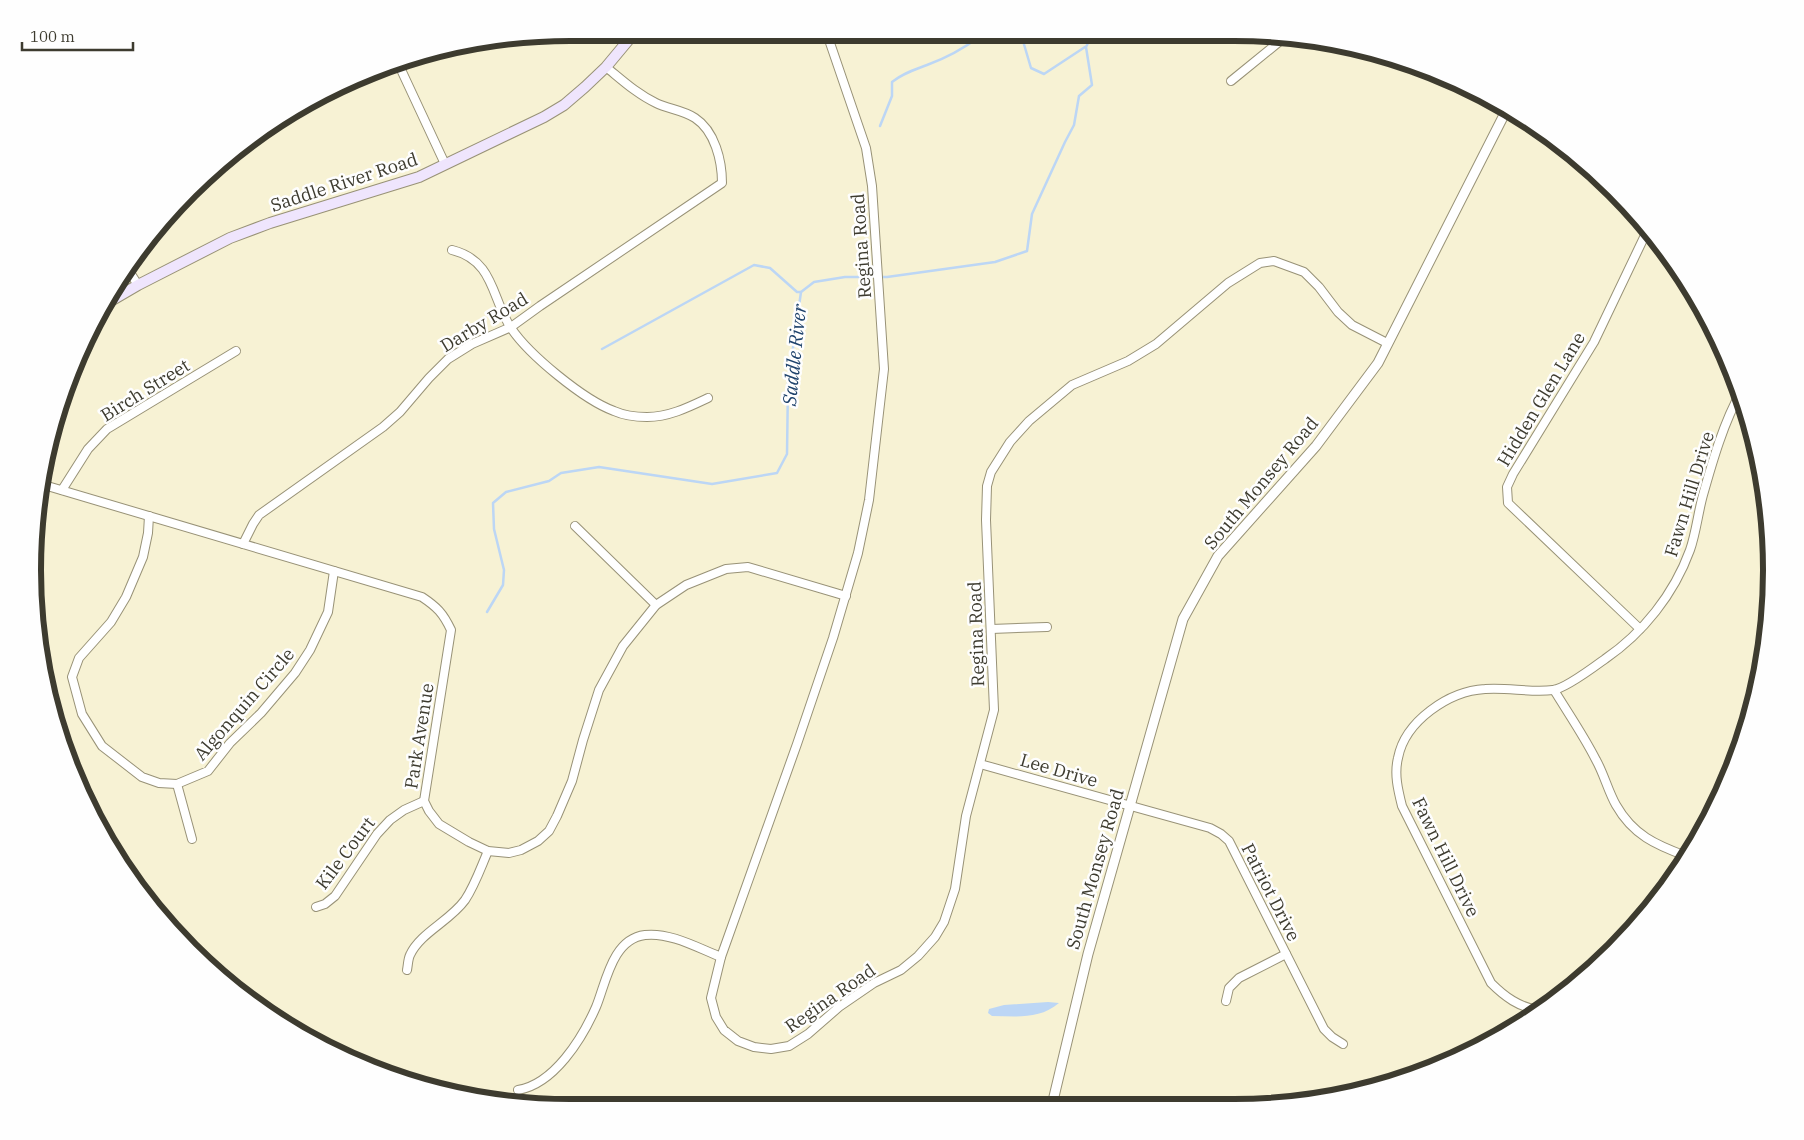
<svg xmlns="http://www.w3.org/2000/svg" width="1804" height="1140" viewBox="0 0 1804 1140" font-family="'IBM Plex Serif',serif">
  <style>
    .water { fill: #bcd6f5 }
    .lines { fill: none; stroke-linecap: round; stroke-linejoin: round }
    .stream { stroke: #bcd6f5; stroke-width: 2.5 }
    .minor-casing { stroke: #989277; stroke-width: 10 }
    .tertiary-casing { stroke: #989277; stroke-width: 11 }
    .secondary-casing { stroke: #989277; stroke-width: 12 }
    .minor { stroke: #fff; stroke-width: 8 }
    .tertiary { stroke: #fff; stroke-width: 9 }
    .secondary { stroke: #efe5fd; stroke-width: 10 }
    .labels { text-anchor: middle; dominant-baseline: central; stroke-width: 5; stroke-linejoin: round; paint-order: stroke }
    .street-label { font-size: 18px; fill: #3d3b2f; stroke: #fefefe }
    .water-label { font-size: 19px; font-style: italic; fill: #1e426b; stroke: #fefefe }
    .rim { fill: none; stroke: #3d3b2f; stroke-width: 6 }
  </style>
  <rect width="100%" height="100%" fill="#f7f2d4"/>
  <path class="water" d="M1048 1002 1059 1003C1039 1020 1016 1016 992 1016L988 1013 989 1009 1004 1005Z"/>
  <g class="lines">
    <g class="stream">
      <polyline points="1018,37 1023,41 1031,68 1044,74 1085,47"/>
      <path d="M880 126 892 96V82C903 73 914 70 927 65 946 58 963 49 979 37"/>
      <polyline points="602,349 754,265 770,268 797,292 801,292"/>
      <polyline points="487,612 503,585 504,570 494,529 493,503 506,492 549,481 561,473 599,467 712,484 777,473 787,454 788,383 801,292 814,282 845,277 887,277 995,262 1027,251 1032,214 1065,142 1074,125 1079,96 1092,85 1086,47 1091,37"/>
    </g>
    <g class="minor-casing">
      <g id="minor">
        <polyline points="828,37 866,148 872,186 884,369 869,500 858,553 833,638 797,744 721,957 711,998 716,1017 724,1030 738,1041 754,1047 771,1049 789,1046 808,1034 839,1007 874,983 901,970 918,956 935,937 944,922 955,889 966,816 994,710 986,520 987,486 991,472 1010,442 1029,421 1072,385 1128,361 1156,344 1228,283 1260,263 1274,261 1304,272 1319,287 1338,312 1352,325 1387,343"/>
        <polyline points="397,61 445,164"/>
        <polyline points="1231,81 1285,37"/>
        <path d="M452 250C495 261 491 298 511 328 529 355 584 400 614 411 623 415 636 417 647 417 669 417 689 407 708 398"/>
        <polyline points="127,268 138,285"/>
        <path d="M44 485 422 597C437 607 443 613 451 630L424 801 429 811 439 824 469 842 488 851 509 853 521 850 538 841 549 831 557 816 572 781 583 740 599 690 623 646 656 605 686 585 726 569 748 567 846 596"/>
        <polyline points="62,490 88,449 107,429 236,351"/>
        <polyline points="149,516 148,533 143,557 126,597 111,622 79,658 72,677 82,714 102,746 142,777 159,783 177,784 208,771 230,743 261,713 295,673 310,650 328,612 334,571"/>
        <polyline points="575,526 656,605"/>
        <path d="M243 544 253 524 259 515 383 427 400 412 429 378 448 359 472 344 511 327 540 306 722 183C722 161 715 131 695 118 683 110 668 109 656 103 637 94 622 80 606 67"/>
        <polyline points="991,629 1047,627"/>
        <polyline points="1640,629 1508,503 1507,487 1513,474 1594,342 1648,229"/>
        <path d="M1554 690C1568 713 1584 736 1596 760 1604 774 1608 791 1616 805 1633 835 1656 845 1686 856"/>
        <polyline points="980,764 1210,828 1221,834 1229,841 1324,1029 1332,1037 1343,1044"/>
        <polyline points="177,784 192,839"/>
        <polyline points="316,907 325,904 335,896 377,834 390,820 404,810 424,801"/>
        <path d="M407 970C408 965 408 959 410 955 420 933 450 921 465 900 475 885 481 867 488 851"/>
        <polyline points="1226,1001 1229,988 1239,978 1286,954"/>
        <path d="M1538 1010C1519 1007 1505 997 1491 983L1402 806C1398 790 1394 774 1398 758 1405 721 1449 691 1485 689 1507 687 1531 693 1553 690 1565 689 1594 667 1605 659 1643 633 1674 594 1690 550 1696 533 1698 513 1703 495 1712 463 1724 421 1741 392"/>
        <path d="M518 1090C554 1084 582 1039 596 1007 606 983 612 939 645 935 670 932 698 948 721 957"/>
      </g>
    </g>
    <g class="tertiary-casing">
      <polyline id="tertiary" points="1052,1105 1088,954 1183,619 1218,556 1316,446 1378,363 1506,111"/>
    </g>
    <g class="secondary-casing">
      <polyline id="secondary" points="102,306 138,285 230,238 270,223 419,177 544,117 564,105 585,87 606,67 631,37"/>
    </g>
    <use href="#minor" class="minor"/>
    <use href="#tertiary" class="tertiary"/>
    <use href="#secondary" class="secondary"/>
  </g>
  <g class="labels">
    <g class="street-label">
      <text transform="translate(344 182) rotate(-18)">Saddle River Road</text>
      <text transform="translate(861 246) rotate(-94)">Regina Road</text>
      <text transform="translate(484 322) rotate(-31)">Darby Road</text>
      <text transform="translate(145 390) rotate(-32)">Birch Street</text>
      <text transform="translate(1541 399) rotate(-59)">Hidden Glen Lane</text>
      <text transform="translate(1261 483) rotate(-50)">South Monsey Road</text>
      <text transform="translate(1689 494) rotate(-73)">Fawn Hill Drive</text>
      <text transform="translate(976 634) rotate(-92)">Regina Road</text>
      <text transform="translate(244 704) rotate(-49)">Algonquin Circle</text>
      <text transform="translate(419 736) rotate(-81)">Park Avenue</text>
      <text transform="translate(1059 770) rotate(16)">Lee Drive</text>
      <text transform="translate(345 853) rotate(-53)">Kile Court</text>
      <text transform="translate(1446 857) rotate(64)">Fawn Hill Drive</text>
      <text transform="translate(1095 869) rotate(-74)">South Monsey Road</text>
      <text transform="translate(1271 892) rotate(63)">Patriot Drive</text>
      <text transform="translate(830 998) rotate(-35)">Regina Road</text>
    </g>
    <g class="water-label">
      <text transform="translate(794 355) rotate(-84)">Saddle River</text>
    </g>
  </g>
  <path d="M0 0H1804V1140H0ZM570 41H1234A529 529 0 0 1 1763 570V570A529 529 0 0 1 1234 1099H570A529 529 0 0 1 41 570V570A529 529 0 0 1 570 41Z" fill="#fefefe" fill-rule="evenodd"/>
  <path class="rim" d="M570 41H1234A529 529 0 0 1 1763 570V570A529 529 0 0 1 1234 1099H570A529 529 0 0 1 41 570V570A529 529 0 0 1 570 41Z"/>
  <path d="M22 42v8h111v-8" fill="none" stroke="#3d3b2f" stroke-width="2.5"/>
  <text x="30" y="42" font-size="15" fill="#3d3b2f" stroke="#fefefe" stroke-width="4" paint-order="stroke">100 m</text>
</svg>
